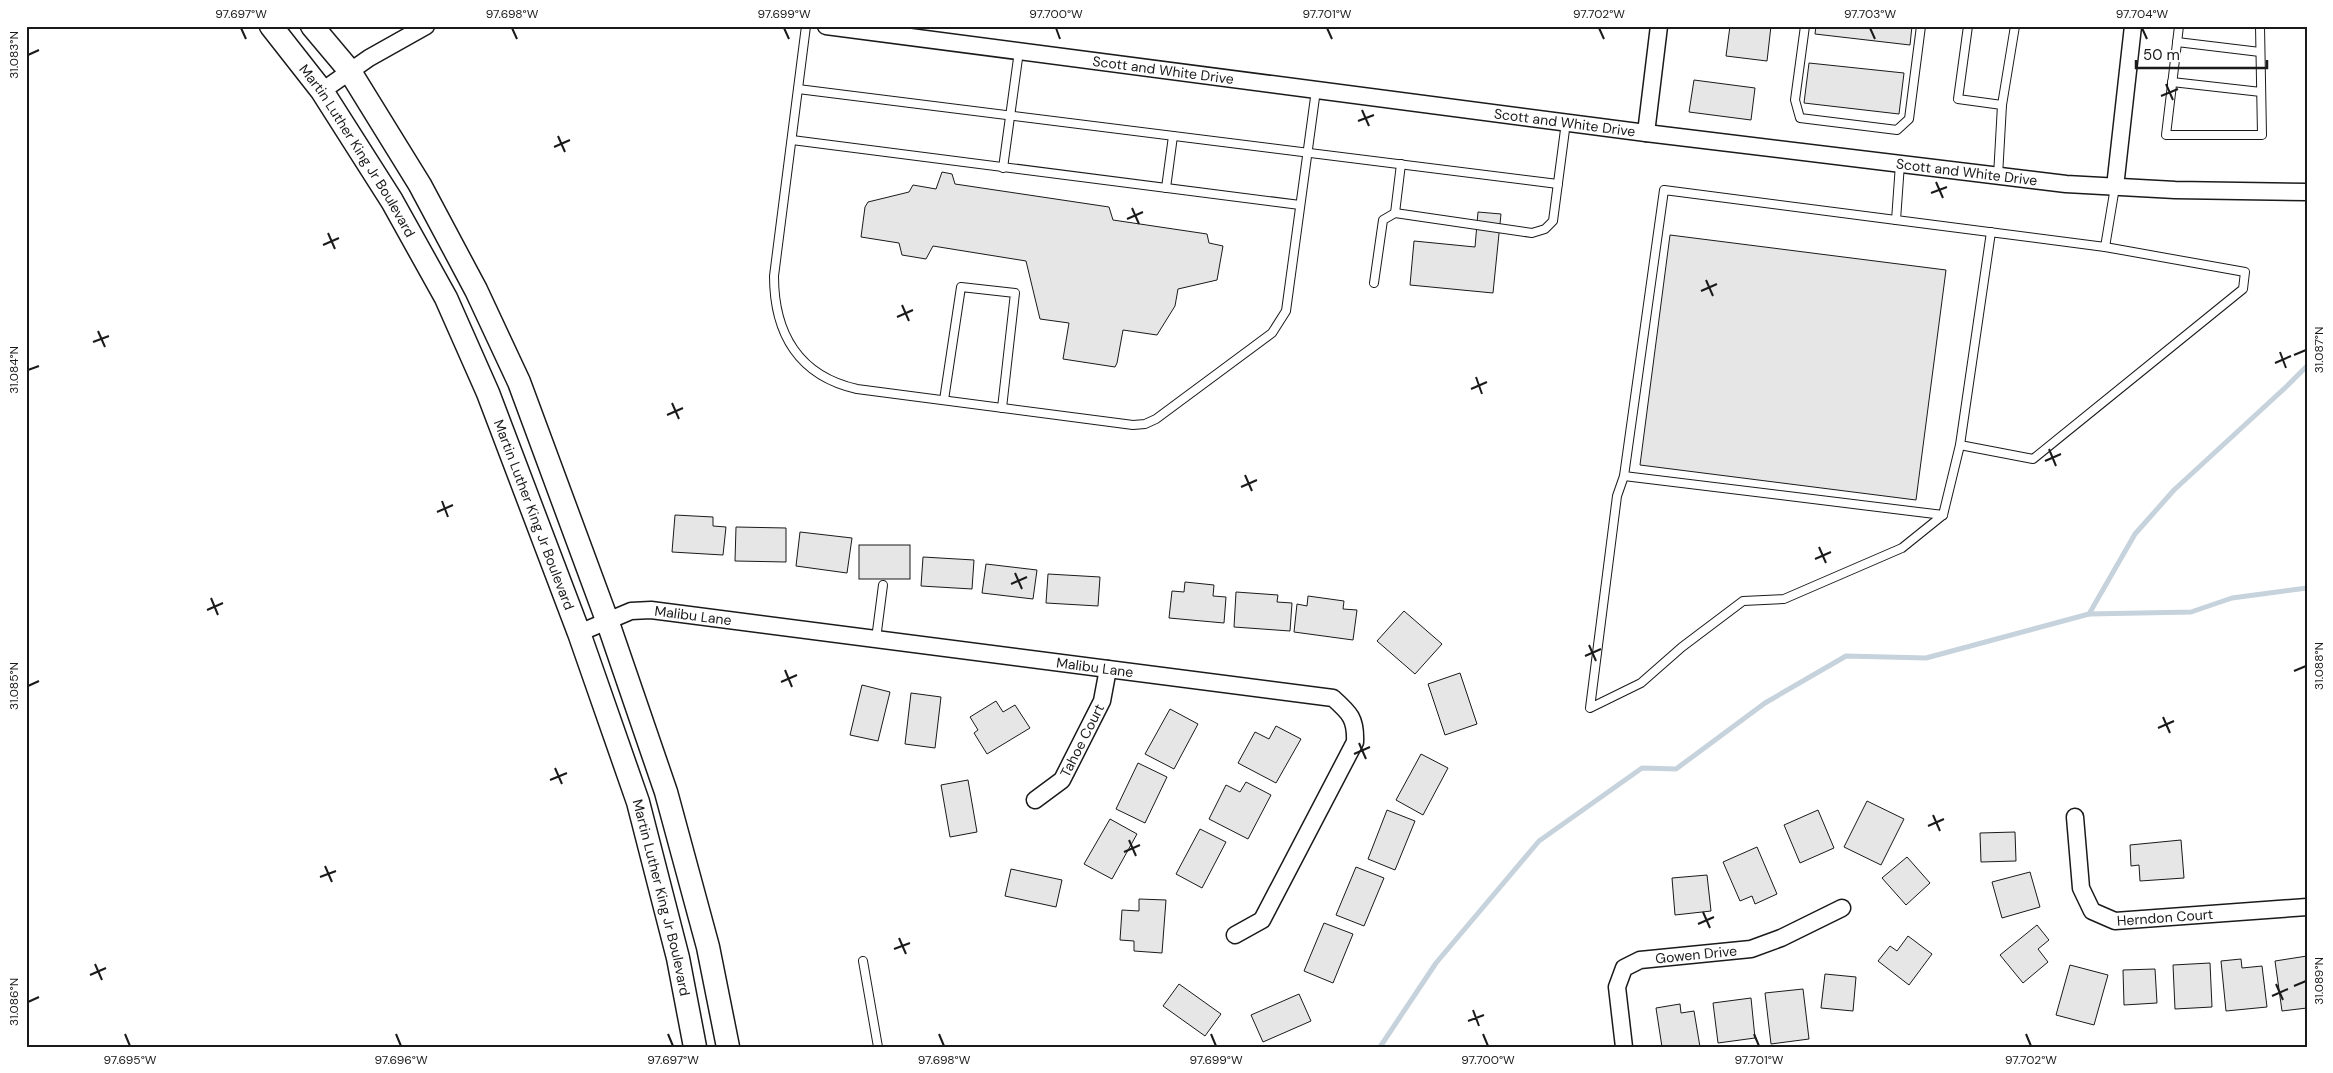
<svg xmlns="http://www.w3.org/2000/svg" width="2333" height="1073" viewBox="0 0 2333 1073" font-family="'DM Sans',sans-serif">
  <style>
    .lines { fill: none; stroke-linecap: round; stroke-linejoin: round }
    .stream { stroke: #c6d2dc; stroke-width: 5 }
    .building { fill: #e6e6e6; stroke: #1a1a1a }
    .service-casing { stroke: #1a1a1a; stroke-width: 10 }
    .minor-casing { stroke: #1a1a1a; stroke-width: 19 }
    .secondary-casing { stroke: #1a1a1a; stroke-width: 25 }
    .service { stroke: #fff; stroke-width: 8 }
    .minor { stroke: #fff; stroke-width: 16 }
    .secondary { stroke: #fff; stroke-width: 22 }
    .ticks { fill: none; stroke: #1a1a1a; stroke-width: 2 }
    .labels { text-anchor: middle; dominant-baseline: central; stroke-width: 4; stroke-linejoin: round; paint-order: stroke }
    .street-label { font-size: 14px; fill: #1a1a1a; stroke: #fff }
    .neatline { fill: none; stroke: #1a1a1a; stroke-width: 2 }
    .ticks-label { font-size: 12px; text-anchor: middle; fill: #1a1a1a }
  </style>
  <rect width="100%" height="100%" fill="#fff"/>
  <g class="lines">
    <g class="stream">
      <polyline points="2089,614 2191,612 2232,598 2307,588"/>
      <polyline points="1380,1047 1436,963 1539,841 1642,768 1676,769 1765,703 1846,656 1926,658 2089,614 2135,534 2174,490 2287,386 2307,366"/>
    </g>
  </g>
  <g class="building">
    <polygon points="1730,26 1771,26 1767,61 1726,56"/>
    <polygon points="1816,26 1912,26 1910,45 1815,34"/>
    <polygon points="1809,63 1904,73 1899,114 1804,103"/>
    <polygon points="1694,80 1755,88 1751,120 1689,112"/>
    <polygon points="942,172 952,174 955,184 1109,207 1113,220 1207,234 1209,243 1223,246 1217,280 1178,289 1175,306 1157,335 1123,330 1117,363 1115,367 1063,359 1069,323 1040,319 1026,261 933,246 926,259 902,255 899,243 861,237 865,207 868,202 909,192 913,185 936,189"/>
    <polygon points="1478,212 1501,214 1493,293 1410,285 1414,241 1475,247"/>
    <polygon points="1670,235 1946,270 1916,500 1640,465"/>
    <polygon points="675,515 713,517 713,526 726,527 723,555 672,552"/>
    <polygon points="736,527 786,528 786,562 735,561"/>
    <polygon points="800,532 852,538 847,573 796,566"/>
    <rect x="859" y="545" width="51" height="34"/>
    <polygon points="923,557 974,560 972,589 921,586"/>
    <polygon points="986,564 1037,570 1033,599 982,593"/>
    <polygon points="1048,574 1100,577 1098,606 1046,603"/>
    <polygon points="1185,582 1214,585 1213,596 1226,597 1224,623 1169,618 1172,591 1184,592"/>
    <polygon points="1236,592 1278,595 1277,602 1292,603 1290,631 1234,627"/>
    <polygon points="1308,596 1344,601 1343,609 1357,610 1353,640 1294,632 1297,604 1307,606"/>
    <polygon points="1404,611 1442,644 1415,674 1377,641"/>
    <polygon points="1460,673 1477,724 1445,735 1428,684"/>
    <polygon points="862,685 890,692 878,741 850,735"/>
    <polygon points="911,693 941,697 935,748 905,744"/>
    <polygon points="996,701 1003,712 1015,705 1030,728 987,754 974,733 978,730 970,717"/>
    <polygon points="1170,709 1198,724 1174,769 1145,754"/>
    <polygon points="1276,726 1301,739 1276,783 1238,763 1255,732 1269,739"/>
    <polygon points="1421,754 1448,768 1423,815 1396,800"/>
    <polygon points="1138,763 1167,777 1145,823 1116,809"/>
    <polygon points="968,780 977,832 950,837 941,785"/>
    <polygon points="1246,782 1271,795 1248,839 1209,819 1226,785 1240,792"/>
    <polygon points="1867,801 1904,819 1881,865 1844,847"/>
    <polygon points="1387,810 1415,821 1395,870 1368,859"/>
    <polygon points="1818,810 1834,848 1800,863 1784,825"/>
    <polygon points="1110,819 1137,834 1112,879 1084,864"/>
    <polygon points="1200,829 1226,842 1202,888 1176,874"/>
    <polygon points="2015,832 2016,861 1981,862 1980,833"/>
    <polygon points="2181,840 2184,878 2140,881 2139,865 2131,866 2130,845"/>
    <polygon points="1757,847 1777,894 1755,904 1752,896 1740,901 1723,862"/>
    <polygon points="1907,857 1930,883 1906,905 1882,878"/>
    <polygon points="1356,867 1384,878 1364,926 1336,915"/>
    <polygon points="1011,869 1062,880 1056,907 1005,896"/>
    <polygon points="2030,872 2040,907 2002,918 1992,882"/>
    <polygon points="1707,875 1711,911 1675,915 1672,878"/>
    <polygon points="1139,899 1166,900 1162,953 1134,951 1134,941 1120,940 1122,910 1139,911"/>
    <polygon points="1324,923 1353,934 1333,983 1304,971"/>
    <polygon points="2037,925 2049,940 2038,949 2048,962 2023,983 2000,955"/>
    <polygon points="1908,936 1932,954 1909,985 1878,961 1890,946 1897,951"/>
    <polygon points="2307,956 2307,1008 2282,1011 2275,961"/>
    <polygon points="2241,959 2242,968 2262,966 2267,1007 2226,1011 2221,961"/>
    <polygon points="2210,963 2212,1007 2175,1009 2173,965"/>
    <polygon points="2070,965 2108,975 2094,1025 2056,1015"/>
    <polygon points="2155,969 2157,1003 2124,1005 2123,970"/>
    <polygon points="1825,974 1856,977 1853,1011 1821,1008"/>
    <polygon points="1179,984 1221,1014 1205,1036 1163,1006"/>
    <polygon points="1803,989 1809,1039 1771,1044 1765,993"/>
    <polygon points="1299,994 1311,1021 1263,1042 1251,1015"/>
    <polygon points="1751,998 1755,1038 1718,1043 1713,1003"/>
    <polygon points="1680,1004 1681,1013 1694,1011 1700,1047 1662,1047 1656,1008"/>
  </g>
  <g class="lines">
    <g class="service-casing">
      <g id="service">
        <path d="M806 26 774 276C774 334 799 376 857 389L1133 425 1145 424 1156 419 1272 333 1286 311 1316 90"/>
        <polyline points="1805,26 1795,100 1800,118 1897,130 1909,119 1921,26"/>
        <polyline points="1968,26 1958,99 2002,105"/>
        <polyline points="2179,26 2166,135 2262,135 2260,26"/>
        <polyline points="2177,42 2260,52"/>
        <polyline points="2172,82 2261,92"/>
        <polyline points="798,89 1558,184"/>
        <polyline points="792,140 1300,205"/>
        <polyline points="1900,164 1896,220 2105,247 2115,187"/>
        <polyline points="1003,168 1019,51"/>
        <polyline points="1998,176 2002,105 2015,26"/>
        <polyline points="1166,188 1173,136"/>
        <polyline points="1395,213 1532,233 1545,229 1553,221 1566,122"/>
        <polyline points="1896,220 1664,190 1624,476 1943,515 1960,445"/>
        <polyline points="1991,232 1960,445 2033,459 2243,289 2245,272 2105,247"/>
        <polyline points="1374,283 1383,220 1395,213 1401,164"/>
        <polyline points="944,400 961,287 1015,293 1002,408"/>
        <polyline points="1624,476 1617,496 1590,708 1641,683 1682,647 1743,601 1784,599 1902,548 1943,515"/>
        <polyline points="876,639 883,585"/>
        <polyline points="863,961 878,1047"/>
      </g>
    </g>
    <g class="minor-casing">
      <g id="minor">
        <path id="s1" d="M826 26 1646 133 2066 184 2175 190 2307 192"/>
        <polyline points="322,91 369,58 426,26"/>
        <polyline points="1646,133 1659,26"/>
        <polyline points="2115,187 2133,26"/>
        <path id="s2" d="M579 633 631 611 651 610 1333 698C1350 713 1356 719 1355 742L1262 920 1235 935"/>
        <path id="s3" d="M1035 800 1062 780 1102 701 1108 669"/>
        <path id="s4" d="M2075 817 2081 888 2092 911 2115 921 2307 907"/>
        <path id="s5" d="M1624 1047 1617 987 1624 968 1640 960 1751 949 1781 938 1842 908"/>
      </g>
    </g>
    <g class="secondary-casing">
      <g id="secondary">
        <path id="s6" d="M271 26 322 91 392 201 446 298 488 393 579 633 638 802 678 958 695 1047"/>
        <polyline points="312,26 349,70 420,185 476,290 519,382 607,620 666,792 708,947 728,1047"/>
      </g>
    </g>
    <use href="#service" class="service"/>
    <use href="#minor" class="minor"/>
    <use href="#secondary" class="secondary"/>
  </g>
  <path class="ticks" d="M241 28 246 39M512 28 517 39M784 28 789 39M1056 28 1060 39M1327 28 1332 39M1599 28 1604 39M1870 28 1875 39M2142 28 2147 39M28 55 39 50M2166 84 2173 100M2161 96 2178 89M1362 110 1369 126M1358 121 1374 115M558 136 565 152M554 147 570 140M1936 182 1943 198M1931 193 1947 187M1132 208 1139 224M1127 219 1143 212M328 233 335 249M323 245 339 238M1706 280 1713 296M1701 291 1717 284M902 305 909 321M897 317 913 310M98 331 105 347M93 342 109 336M2280 352 2286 368M2294 355 2306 350M2275 363 2291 356M28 370 39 366M1476 377 1482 394M1471 389 1487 382M672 403 679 419M667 415 683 408M2049 449 2056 466M2045 461 2061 454M1245 475 1252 491M1241 487 1257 480M442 501 448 517M437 512 453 505M1819 547 1826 563M1815 559 1831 552M1015 573 1022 589M1011 584 1027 577M211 598 218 615M207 610 223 603M1589 645 1596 661M1585 656 1601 649M785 670 792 687M2294 671 2306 666M781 682 797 675M28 686 39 681M2163 717 2170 733M2158 728 2174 721M1359 743 1366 759M1354 754 1370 747M555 768 562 784M550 780 567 773M1933 815 1940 831M1928 826 1944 819M1129 840 1136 856M1124 852 1140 845M325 866 332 882M320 877 336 871M1703 912 1710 928M1698 924 1714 917M899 938 906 954M894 949 910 943M95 964 102 980M90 975 106 968M2276 984 2283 1000M2294 986 2306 981M2272 996 2288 989M28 1002 39 997M1473 1010 1479 1026M1468 1021 1484 1015M125 1034 130 1046M396 1034 401 1046M668 1034 673 1046M939 1034 944 1046M1211 1034 1216 1046M1483 1034 1488 1046M1754 1034 1759 1046M2026 1034 2031 1046"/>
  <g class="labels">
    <g class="street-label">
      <text stroke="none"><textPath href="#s1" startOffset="340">Scott and White Drive</textPath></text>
      <text stroke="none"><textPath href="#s1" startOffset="745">Scott and White Drive</textPath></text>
      <text stroke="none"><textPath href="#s6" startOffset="152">Martin Luther King Jr Boulevard</textPath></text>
      <text stroke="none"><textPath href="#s1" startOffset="1150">Scott and White Drive</textPath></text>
      <text stroke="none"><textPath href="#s6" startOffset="558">Martin Luther King Jr Boulevard</textPath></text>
      <text stroke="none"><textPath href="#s2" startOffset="119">Malibu Lane</textPath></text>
      <text stroke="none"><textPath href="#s2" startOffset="524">Malibu Lane</textPath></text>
      <text stroke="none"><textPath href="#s3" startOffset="78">Tahoe Court</textPath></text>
      <text stroke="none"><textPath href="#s6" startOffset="962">Martin Luther King Jr Boulevard</textPath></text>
      <text stroke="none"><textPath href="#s4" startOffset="172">Herndon Court</textPath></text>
      <text stroke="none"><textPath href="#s5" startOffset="155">Gowen Drive</textPath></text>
    </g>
  </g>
  <rect width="2333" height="1073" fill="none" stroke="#ffffff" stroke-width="55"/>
  <path d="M2136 60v8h131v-8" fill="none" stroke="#1a1a1a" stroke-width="2.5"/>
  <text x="2143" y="60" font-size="15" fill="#1a1a1a" stroke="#ffffff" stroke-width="4" paint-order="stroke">50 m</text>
  <rect x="28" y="28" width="2278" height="1018" class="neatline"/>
  <g class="ticks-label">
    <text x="241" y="18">97.697°W</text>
    <text x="512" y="18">97.698°W</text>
    <text x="784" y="18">97.699°W</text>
    <text x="1056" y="18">97.700°W</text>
    <text x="1327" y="18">97.701°W</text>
    <text x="1599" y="18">97.702°W</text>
    <text x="1870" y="18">97.703°W</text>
    <text x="2142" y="18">97.704°W</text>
    <text transform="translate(14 55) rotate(-90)" y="4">31.083°N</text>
    <text transform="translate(2319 350) rotate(-90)" y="4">31.087°N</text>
    <text transform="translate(14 370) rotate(-90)" y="4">31.084°N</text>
    <text transform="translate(2319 666) rotate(-90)" y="4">31.088°N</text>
    <text transform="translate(14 686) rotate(-90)" y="4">31.085°N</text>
    <text transform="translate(2319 981) rotate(-90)" y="4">31.089°N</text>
    <text transform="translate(14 1002) rotate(-90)" y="4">31.086°N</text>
    <text x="130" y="1064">97.695°W</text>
    <text x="401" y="1064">97.696°W</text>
    <text x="673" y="1064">97.697°W</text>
    <text x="944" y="1064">97.698°W</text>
    <text x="1216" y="1064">97.699°W</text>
    <text x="1488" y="1064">97.700°W</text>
    <text x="1759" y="1064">97.701°W</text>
    <text x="2031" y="1064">97.702°W</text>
  </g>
</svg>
